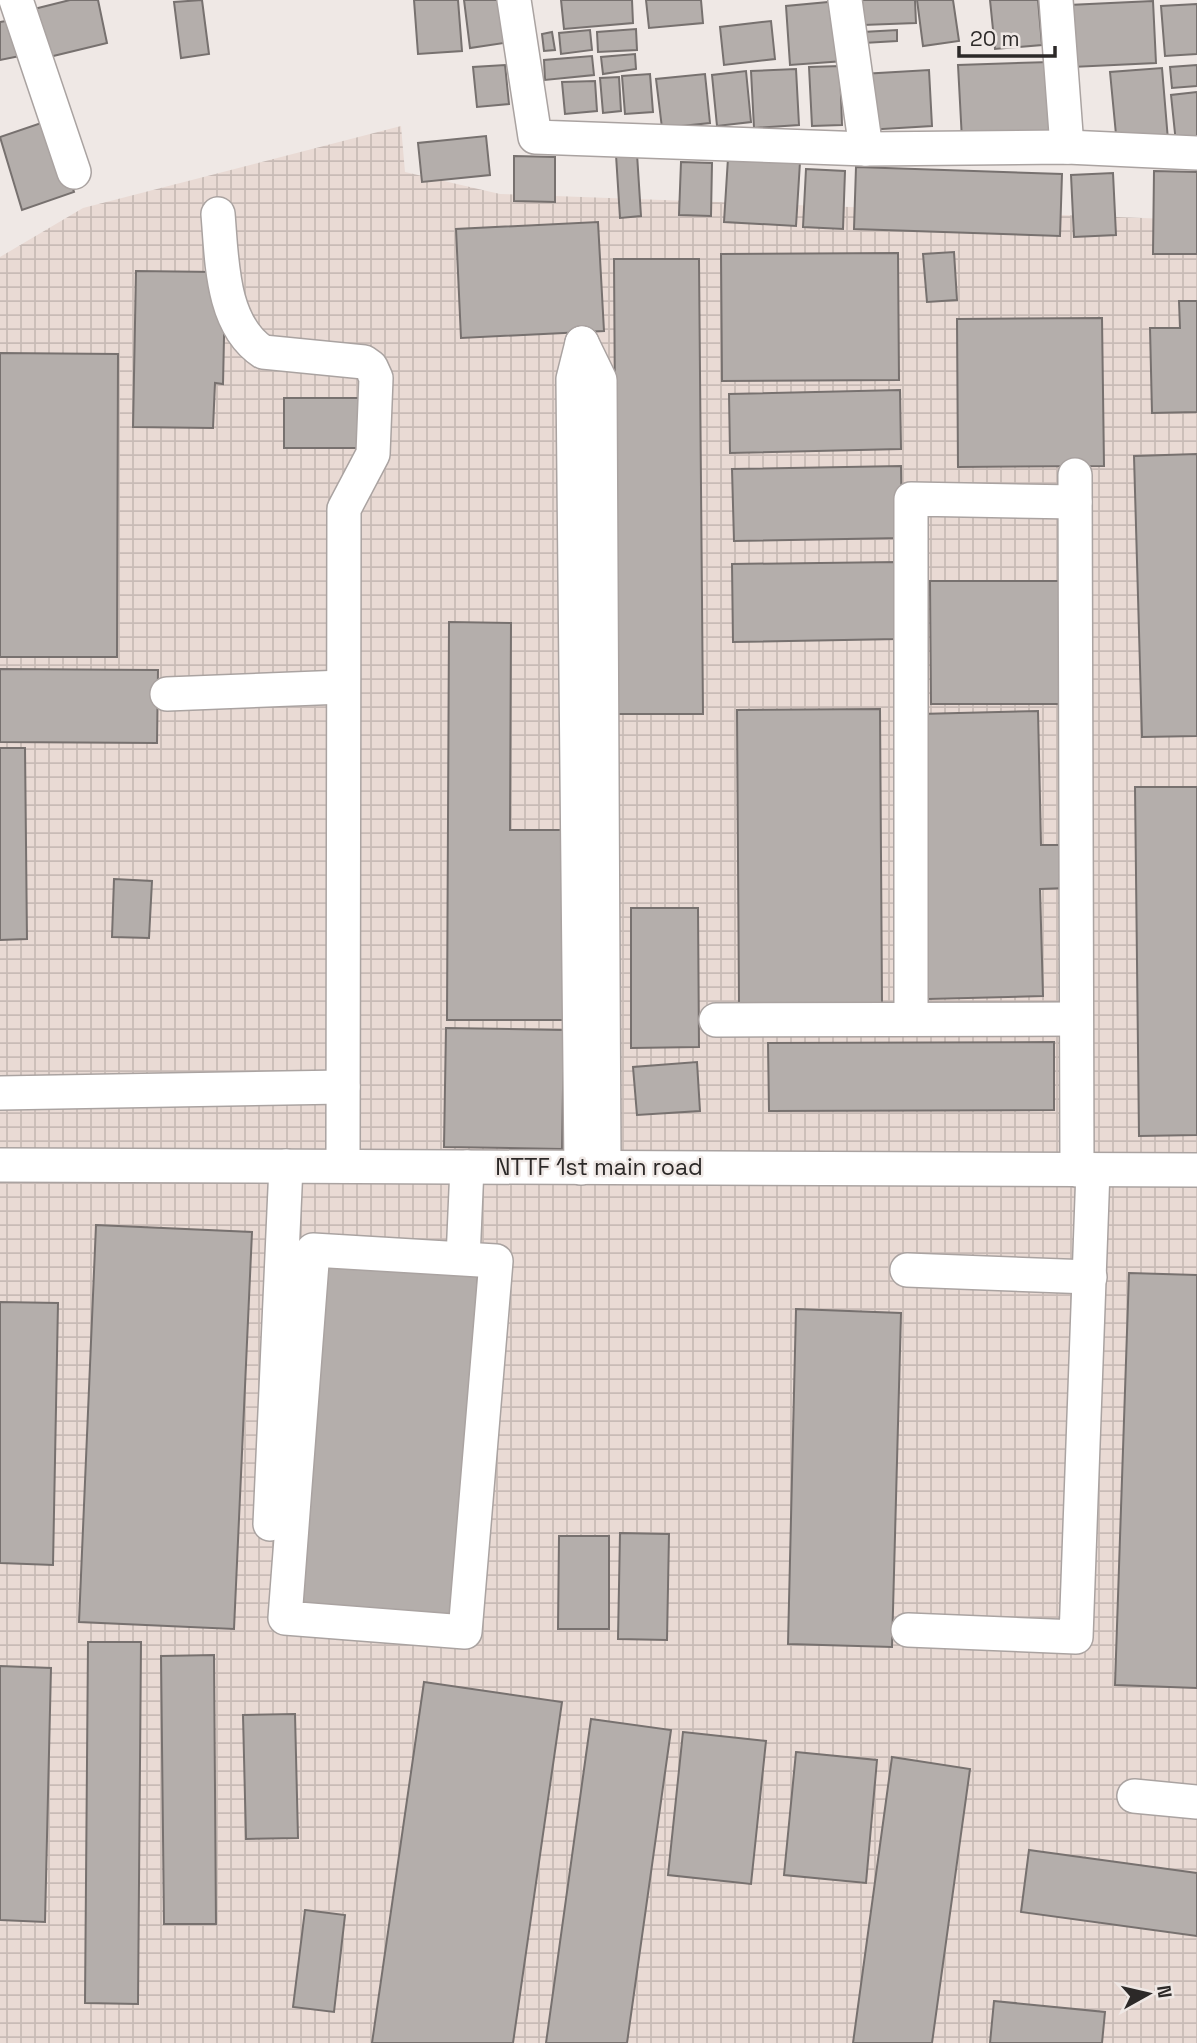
<svg xmlns="http://www.w3.org/2000/svg" width="1197" height="2043" viewBox="0 0 1197 2043" font-family="'Space Grotesk',sans-serif">
  <style>
    .industrial { fill: url(#industrial-grid) }
    .building { fill: #b4aeab; stroke: #77716f; stroke-width: 2 }
    .lines { fill: none; stroke-linecap: round; stroke-linejoin: round }
    .minor-casing { stroke: #aaa3a1; stroke-width: 36 }
    .minor { stroke: #fff; stroke-width: 33 }
    .labels { text-anchor: middle; dominant-baseline: central; stroke-width: 5; stroke-linejoin: round; paint-order: stroke }
    .street-label { font-size: 23px; fill: #2c2928; stroke: #efe8e5 }
  </style>
  <defs>
    <pattern id="industrial-grid" width="8" height="8" patternUnits="userSpaceOnUse" patternTransform="scale(1.75)"><rect width="8" height="8" fill="#e9dad4"/><path d="M0 4h8M4 0v8" fill="none" stroke="#c8bbb6"/></pattern>
  </defs>
  <rect width="100%" height="100%" fill="#efe8e5"/>
  <polygon class="industrial" points="401,126 405,172 500,194 1197,220 1197,2043 0,2043 0,257 83,208"/>
  <g class="building">
    <polygon points="70,0 98,0 107,43 45,58 34,9"/>
    <polygon points="202,0 209,54 181,58 174,2"/>
    <polygon points="414,0 458,0 462,51 418,54"/>
    <polygon points="464,0 499,0 504,43 470,48"/>
    <polygon points="561,0 632,0 633,23 564,29"/>
    <polygon points="646,0 701,0 703,23 649,28"/>
    <polygon points="862,0 915,0 916,23 863,25"/>
    <polygon points="917,0 953,0 959,41 923,46"/>
    <polygon points="990,0 1038,0 1042,45 995,49"/>
    <polygon points="839,1 844,61 790,65 786,6"/>
    <polygon points="1153,1 1156,63 1072,67 1069,5"/>
    <polygon points="1197,4 1197,54 1165,56 1161,6"/>
    <polygon points="12,20 20,56 0,60 0,22"/>
    <polygon points="771,21 775,59 724,65 720,27"/>
    <polygon points="636,29 637,50 598,52 597,32"/>
    <polygon points="590,30 592,50 561,54 559,33"/>
    <polygon points="897,30 897,41 864,43 863,32"/>
    <polygon points="552,32 555,50 544,51 542,34"/>
    <polygon points="635,54 636,69 603,74 601,57"/>
    <polygon points="592,56 594,75 545,80 544,60"/>
    <polygon points="1050,62 1053,135 962,140 958,65"/>
    <polygon points="505,65 509,104 477,107 473,67"/>
    <polygon points="1197,65 1197,86 1172,88 1170,67"/>
    <polygon points="840,66 842,125 812,126 809,67"/>
    <polygon points="1162,68 1168,140 1117,145 1110,72"/>
    <polygon points="796,69 799,125 754,128 751,71"/>
    <polygon points="929,70 932,126 866,130 862,74"/>
    <polygon points="746,71 751,122 717,126 712,75"/>
    <polygon points="650,74 653,112 625,114 622,76"/>
    <polygon points="705,74 710,123 662,128 656,79"/>
    <polygon points="619,77 621,111 603,113 600,78"/>
    <polygon points="595,81 597,111 565,114 562,82"/>
    <polygon points="1197,92 1197,141 1176,143 1171,95"/>
    <polygon points="50,120 74,192 22,210 0,137"/>
    <polygon points="486,136 490,175 422,182 418,143"/>
    <polygon points="637,154 641,216 620,218 616,155"/>
    <polygon points="514,156 555,157 555,202 514,201"/>
    <polygon points="728,158 800,162 796,226 724,222"/>
    <polygon points="681,162 712,163 711,216 679,215"/>
    <polygon points="856,167 1062,174 1060,236 854,229"/>
    <polygon points="806,169 845,171 843,229 803,227"/>
    <polygon points="1154,171 1197,172 1197,254 1153,254"/>
    <polygon points="1113,173 1116,235 1074,237 1071,175"/>
    <polygon points="598,222 604,331 461,338 456,229"/>
    <polygon points="954,252 957,300 927,302 923,254"/>
    <polygon points="898,253 899,380 722,381 721,254"/>
    <polygon points="614,259 699,259 703,714 617,714"/>
    <polygon points="136,271 216,272 225,291 223,384 215,383 213,428 133,427"/>
    <polygon points="1179,301 1197,301 1197,412 1152,413 1150,328 1180,328"/>
    <polygon points="1102,318 1104,466 958,467 957,319"/>
    <polygon points="0,353 118,354 117,657 0,657"/>
    <polygon points="900,390 901,449 730,453 729,394"/>
    <rect x="284" y="398" width="83" height="50"/>
    <polygon points="1197,454 1197,736 1142,737 1134,456"/>
    <polygon points="901,466 902,538 734,541 732,469"/>
    <polygon points="897,562 898,639 733,642 732,564"/>
    <polygon points="930,581 1059,581 1060,704 931,704"/>
    <polygon points="449,622 511,623 510,830 567,830 566,1020 447,1020"/>
    <polygon points="0,669 158,670 157,743 0,742"/>
    <polygon points="880,709 882,1004 739,1004 737,710"/>
    <polygon points="1038,711 1041,845 1067,845 1068,888 1040,889 1043,996 928,999 920,714"/>
    <polygon points="0,748 25,748 27,939 0,940"/>
    <polygon points="1135,787 1197,787 1197,1135 1139,1136"/>
    <polygon points="114,879 152,881 149,938 112,937"/>
    <polygon points="631,908 698,908 699,1047 631,1048"/>
    <polygon points="446,1028 564,1030 562,1149 444,1147"/>
    <polygon points="1054,1042 1054,1110 769,1111 768,1043"/>
    <polygon points="697,1062 700,1111 637,1115 633,1067"/>
    <polygon points="96,1225 252,1232 234,1629 79,1622"/>
    <polygon points="319,1266 478,1276 457,1626 299,1613"/>
    <polygon points="1129,1273 1197,1275 1197,1688 1115,1685"/>
    <polygon points="0,1302 58,1303 53,1565 0,1563"/>
    <polygon points="796,1309 901,1313 892,1647 788,1644"/>
    <polygon points="620,1533 669,1534 667,1640 618,1639"/>
    <polygon points="559,1536 609,1536 609,1629 558,1629"/>
    <polygon points="88,1642 141,1642 138,2004 85,2003"/>
    <polygon points="214,1655 216,1924 164,1924 161,1656"/>
    <polygon points="0,1666 51,1668 45,1922 0,1920"/>
    <polygon points="424,1682 562,1702 513,2043 372,2043"/>
    <polygon points="295,1714 298,1838 246,1839 243,1715"/>
    <polygon points="591,1719 671,1730 627,2043 546,2043"/>
    <polygon points="683,1732 766,1741 751,1884 668,1875"/>
    <polygon points="796,1752 877,1760 866,1883 784,1875"/>
    <polygon points="892,1757 970,1769 932,2043 853,2043"/>
    <polygon points="1029,1850 1197,1873 1197,1936 1021,1912"/>
    <polygon points="305,1910 345,1915 334,2012 293,2007"/>
    <polygon points="994,2001 1105,2012 1102,2043 990,2043"/>
  </g>
  <g class="lines">
    <g class="minor-casing">
      <g id="minor">
        <polyline points="16,0 74,172"/>
        <polyline points="514,0 535,137 866,149 1067,147 1197,153"/>
        <polyline points="845,0 866,149"/>
        <polyline points="1056,0 1067,147"/>
        <path d="M218 214C222 260 221 324 263 352L364 362 371 367 376 378 373 454 344 509 343 1166"/>
        <polyline points="582,343 600,380 604,1167"/>
        <polyline points="1075,475 1077,1170"/>
        <polyline points="167,694 343,687"/>
        <polyline points="911,1018 911,499 1075,502"/>
        <polyline points="716,1020 1076,1019"/>
        <polyline points="0,1093 343,1087"/>
        <polyline points="0,1165 1197,1170"/>
        <polyline points="581,1168 573,379 582,343"/>
        <polyline points="463,1259 496,1261 465,1632 285,1618 313,1250 463,1259 467,1167"/>
        <polyline points="907,1270 1090,1277"/>
        <polyline points="270,1524 286,1166"/>
        <polyline points="908,1630 1076,1637 1093,1170"/>
        <polyline points="1134,1796 1197,1802"/>
      </g>
    </g>
    <use href="#minor" class="minor"/>
  </g>
  <g class="labels">
    <g class="street-label">
      <text x="599" y="1167">NTTF 1st main road</text>
    </g>
  </g>
  <g transform="translate(1148 1994) rotate(82)" stroke="#efe8e5" stroke-width="5" paint-order="stroke">
  <path d="M0-5L12 26L0 18L-12 26Z" fill="#2c2928"/>
  <text y="-10" font-size="19" font-weight="bold" text-anchor="middle" fill="#2c2928">N</text>
  </g>
  <path d="M959 46v10h96v-10" fill="none" stroke="#2c2928" stroke-width="3.5"/>
  <text x="970" y="46" font-size="21" fill="#2c2928" stroke="#efe8e5" stroke-width="5" paint-order="stroke">20 m</text>
</svg>
